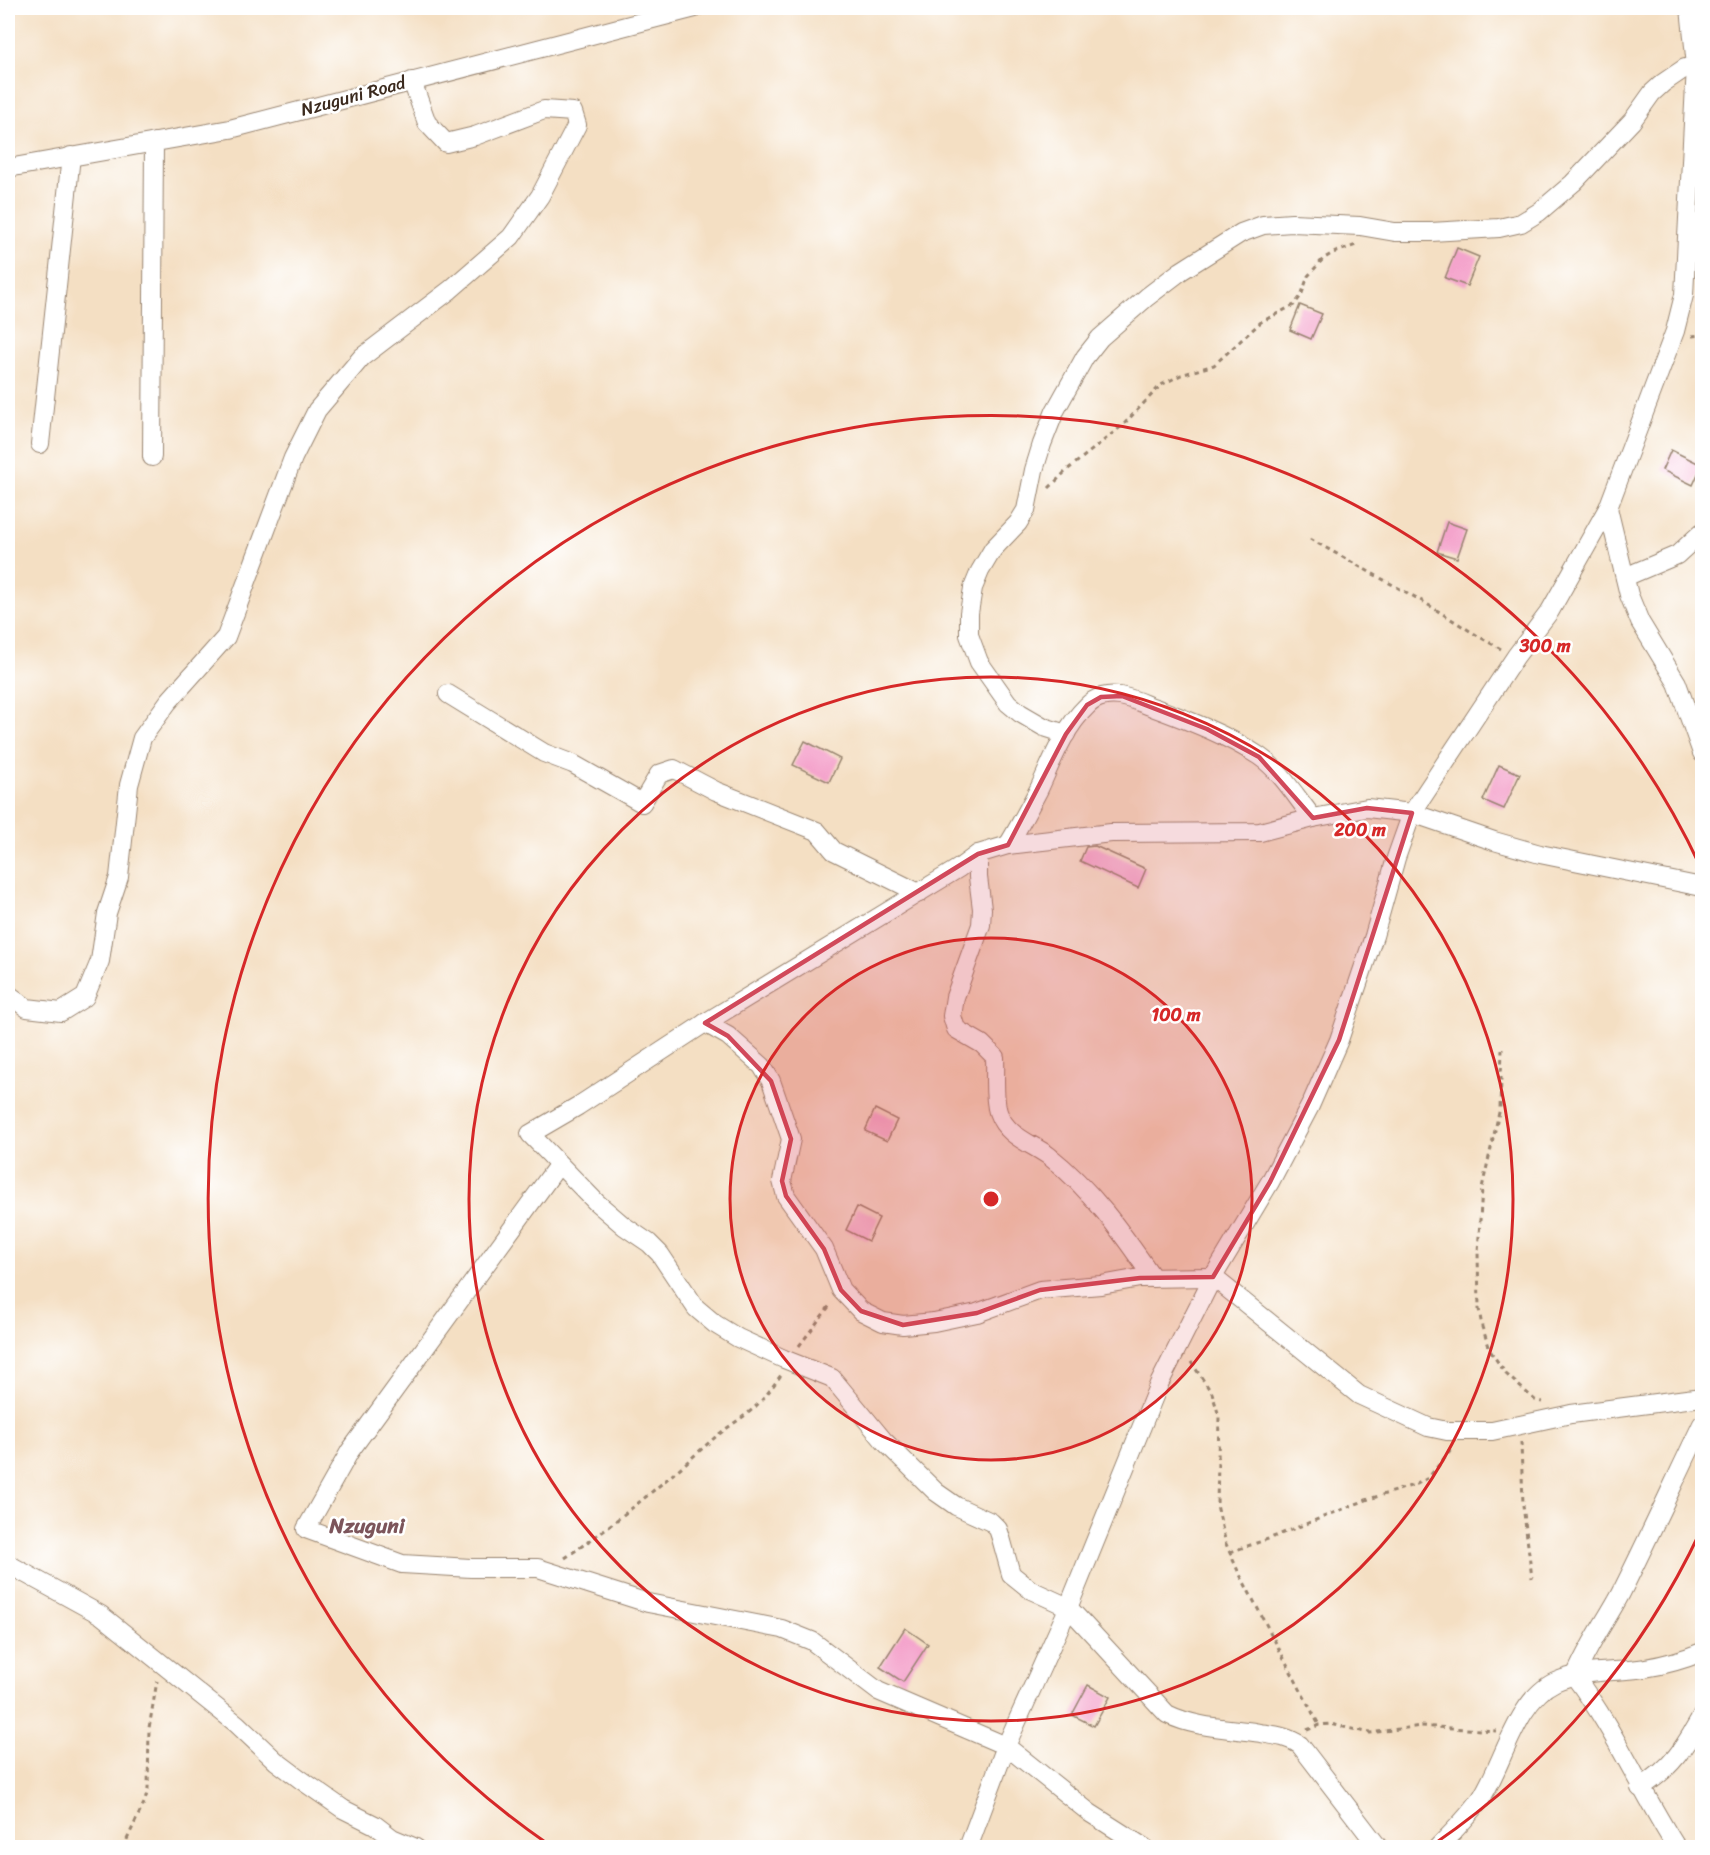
<svg xmlns="http://www.w3.org/2000/svg" width="1710" height="1855" viewBox="0 0 1710 1855" font-family="Sriracha,sans-serif">
  <style>
    .building { fill: #f4a4cc }
    .lines { fill: none; stroke-linecap: round; stroke-linejoin: round }
    .minor-casing { stroke: #988470; stroke-width: 20 }
    .path { stroke: #988470; stroke-width: 3; stroke-dasharray: 4.5 4.5; stroke-linecap: butt }
    .minor { stroke: #fff; stroke-width: 18 }
    .marked { fill: #d1495b; fill-opacity: 0.2; stroke: #d1495b; stroke-width: 4.5; stroke-linejoin: round }
    .ring { fill: none; stroke: #d62828; stroke-width: 3 }
    .labels { text-anchor: middle; dominant-baseline: central; stroke-width: 5; stroke-linejoin: round; paint-order: stroke }
    .street-label { font-size: 18px; fill: #3b2a1e; stroke: #fff }
    .quarter-label { font-size: 21px; font-weight: bold; fill: #7c555b; stroke: #fff }
    .centre { fill: #d62828; stroke: #fff; stroke-width: 3 }
    .ring-label { font-size: 18px; text-anchor: middle; font-weight: bold; fill: #d62828; stroke: #fff; stroke-width: 5; stroke-linejoin: round; paint-order: stroke }
  </style>
  <rect width="100%" height="100%" fill="#fff"/>
  <filter id="ink" filterUnits="userSpaceOnUse"><feTurbulence type="fractalNoise" baseFrequency=".0167" numOctaves="2"/><feDisplacementMap in="SourceGraphic" scale="12" xChannelSelector="R" yChannelSelector="G"/><feConvolveMatrix kernelMatrix="1 2 1 2 8 2 1 2 1" color-interpolation-filters="sRGB"/></filter>
  <filter id="wash" filterUnits="userSpaceOnUse"><feTurbulence type="fractalNoise" baseFrequency=".008" numOctaves="4" result="noise"/><feDisplacementMap in="SourceGraphic" scale="24" xChannelSelector="R" yChannelSelector="G"/><feGaussianBlur stdDeviation="1.35" result="paint"/><feColorMatrix in="noise" values="0 0 0 0 0 0 0 0 0 0 0 0 0 0 0 0 0 1.4 0 .05"/><feComposite in="paint" operator="in"/></filter>
  <g filter="url(#wash)">
    <rect width="100%" height="100%" fill="#f4dfc3"/>
    <g id="blocks">
      <g class="building">
        <polygon points="1457,248 1479,257 1467,286 1445,278"/>
        <polygon points="1300,305 1322,314 1311,339 1290,330"/>
        <polygon points="1671,450 1702,465 1693,485 1662,470"/>
        <polygon points="1447,522 1467,529 1457,558 1437,552"/>
        <polygon points="805,741 840,759 829,782 793,765"/>
        <polygon points="1499,765 1520,774 1504,809 1483,800"/>
        <polygon points="1095,846 1146,869 1138,888 1080,861 1086,847"/>
        <polygon points="875,1109 897,1120 887,1141 865,1131"/>
        <polygon points="857,1207 879,1218 868,1241 846,1230"/>
        <polygon points="905,1628 928,1644 903,1682 880,1667"/>
        <polygon points="1088,1685 1110,1697 1094,1726 1072,1715"/>
      </g>
    </g>
  </g>
  <g filter="url(#ink)">
    <use href="#blocks" fill-opacity="0" stroke="#988470" stroke-width="1.5"/>
    <g class="lines">
      <g class="minor-casing">
        <g id="minor">
          <polyline points="8,168 230,129 695,8"/>
          <polyline points="40,444 71,156"/>
          <polyline points="152,457 154,142"/>
          <polyline points="1608,508 1629,595 1640,622 1677,683 1702,753"/>
          <polyline points="1625,577 1677,555 1702,532"/>
          <polyline points="448,694 544,753 573,764 642,803 659,774 674,769 716,791 817,831 834,851 919,893"/>
          <polyline points="1066,734 1044,727 1020,713 1008,703 979,662 969,635 969,613 973,588 980,571 993,549 1018,523 1026,510 1034,470 1042,444 1055,411 1085,357 1100,338 1147,297 1181,271 1241,233 1263,225 1292,223 1360,226 1395,232 1431,232 1499,228 1521,223 1539,212 1573,183 1632,121 1652,93 1663,83 1685,68 1696,66 1702,68"/>
          <path d="M1008 845C1019 827 1029 808 1039 789 1052 761 1064 728 1087 706 1095 697 1108 694 1120 696 1132 698 1144 704 1155 708 1190 721 1227 735 1259 756 1281 771 1296 797 1313 818"/>
          <path d="M978 854V877L982 909 981 925 955 997 952 1016 956 1029 982 1044 995 1057C996 1074 993 1096 998 1112 1006 1136 1031 1143 1049 1156 1091 1189 1123 1234 1153 1278"/>
          <polyline points="8,994 27,1008 61,1012 85,997 100,961 107,913 119,877 129,785 142,738 168,702 226,637 293,458 317,410 362,357 450,290 511,237 540,196 577,125 573,112 544,110 475,136 446,143 427,123 412,81"/>
          <polyline points="705,1023 728,1036 762,1066 771,1081 791,1139 782,1181 786,1196 824,1249 841,1290 861,1311 883,1322 903,1325 934,1322 977,1313 1040,1290 1101,1285 1140,1278 1213,1277 1359,1395 1428,1427 1447,1431 1492,1431 1571,1414 1702,1397"/>
          <polyline points="559,1164 350,1451 306,1529 402,1564 471,1568 538,1568 648,1603 782,1629 812,1641 878,1691 1006,1746 1090,1813 1145,1848"/>
          <polyline points="8,1564 101,1615 237,1724 276,1761 300,1779 343,1809 375,1825 392,1838 416,1848"/>
          <path d="M1640 1788C1673 1767 1684 1748 1702 1716"/>
          <polyline points="968,1848 1006,1746 1066,1613 1159,1384 1213,1277 1270,1182 1310,1106 1339,1040 1374,936 1396,858 1412,813 1516,656 1550,611 1608,508 1675,331 1684,295 1696,66 1690,8"/>
          <path d="M1379 1848 1300 1745C1286 1735 1270 1735 1254 1732 1225 1728 1193 1727 1167 1714L1068 1607 1031 1590 1011 1574 1001 1538 998 1529 991 1522 956 1506 936 1492 884 1441 832 1378 784 1359 738 1338 715 1324 696 1308 660 1254 649 1243 624 1226 596 1202 530 1134 578 1106 705 1023 959 868 978 854 1008 845 1111 833 1260 832 1313 818 1367 808 1412 813 1494 841 1540 854 1702 887"/>
          <path d="M1437 1848C1452 1833 1468 1817 1480 1800 1503 1766 1516 1700 1555 1682 1583 1669 1616 1673 1645 1668 1664 1665 1685 1659 1702 1652"/>
          <path d="M1677 1848C1641 1792 1615 1730 1575 1677 1587 1647 1606 1621 1621 1593 1649 1537 1675 1480 1702 1424"/>
        </g>
      </g>
      <g class="path">
        <polyline points="1692,336 1702,335"/>
        <polyline points="1049,488 1067,470 1123,425 1161,385 1181,375 1214,365 1261,322 1294,305 1301,296 1308,276 1323,259 1333,253 1359,244"/>
        <polyline points="1310,539 1422,601 1478,636 1501,649"/>
        <polyline points="1502,1049 1500,1108 1482,1188 1478,1252 1479,1309 1482,1327 1491,1352 1506,1374 1535,1400 1542,1402"/>
        <polyline points="799,1346 831,1304"/>
        <polyline points="1191,1362 1212,1393 1219,1416 1217,1505 1226,1544 1238,1571 1319,1725"/>
        <polyline points="1521,1442 1523,1505 1532,1578"/>
        <polyline points="1230,1552 1268,1539 1366,1500 1417,1484 1428,1478 1452,1449"/>
        <path d="M565 1558C617 1522 665 1482 712 1440 725 1428 742 1419 755 1407 765 1398 773 1386 781 1375"/>
        <polyline points="1307,1730 1319,1725 1331,1724 1370,1733 1421,1726 1496,1731"/>
        <polyline points="123,1848 145,1801 148,1789 149,1728 157,1681"/>
      </g>
      <use href="#minor" class="minor"/>
    </g>
  </g>
  <path class="marked" d="M1122 696 1207 729 1259 757 1313 818 1367 808 1412 813 1339 1040 1270 1182 1213 1277 1140 1278 1040 1290 977 1313 903 1325 861 1311 841 1290 824 1249 786 1196 782 1181 791 1139 771 1081 728 1036 705 1023 978 854 1008 845 1066 734 1087 705 1101 697Z"/>
  <circle cx="991" cy="1199" r="261" fill="#d62828" fill-opacity=".12"/>
  <g class="ring">
    <circle cx="991" cy="1199" r="261"/>
    <circle cx="991" cy="1199" r="522"/>
    <path d="M1701 1530A783 783 0 0 1 1434 1844M548 1844A783 783 0 1 1 1701 868"/>
  </g>
  <g class="labels">
    <g class="street-label">
      <text transform="translate(353 96) rotate(-15)">Nzuguni Road</text>
    </g>
    <g class="quarter-label">
      <text x="367" y="1526">Nzuguni</text>
    </g>
  </g>
  <circle cx="991" cy="1199" r="9" class="centre"/>
  <g class="ring-label">
    <text x="1545" y="652">300 m</text>
    <text x="1360" y="836">200 m</text>
    <text x="1176" y="1021">100 m</text>
  </g>
  <rect width="1710" height="1855" fill="none" stroke="#fff" stroke-width="30"/>
</svg>
